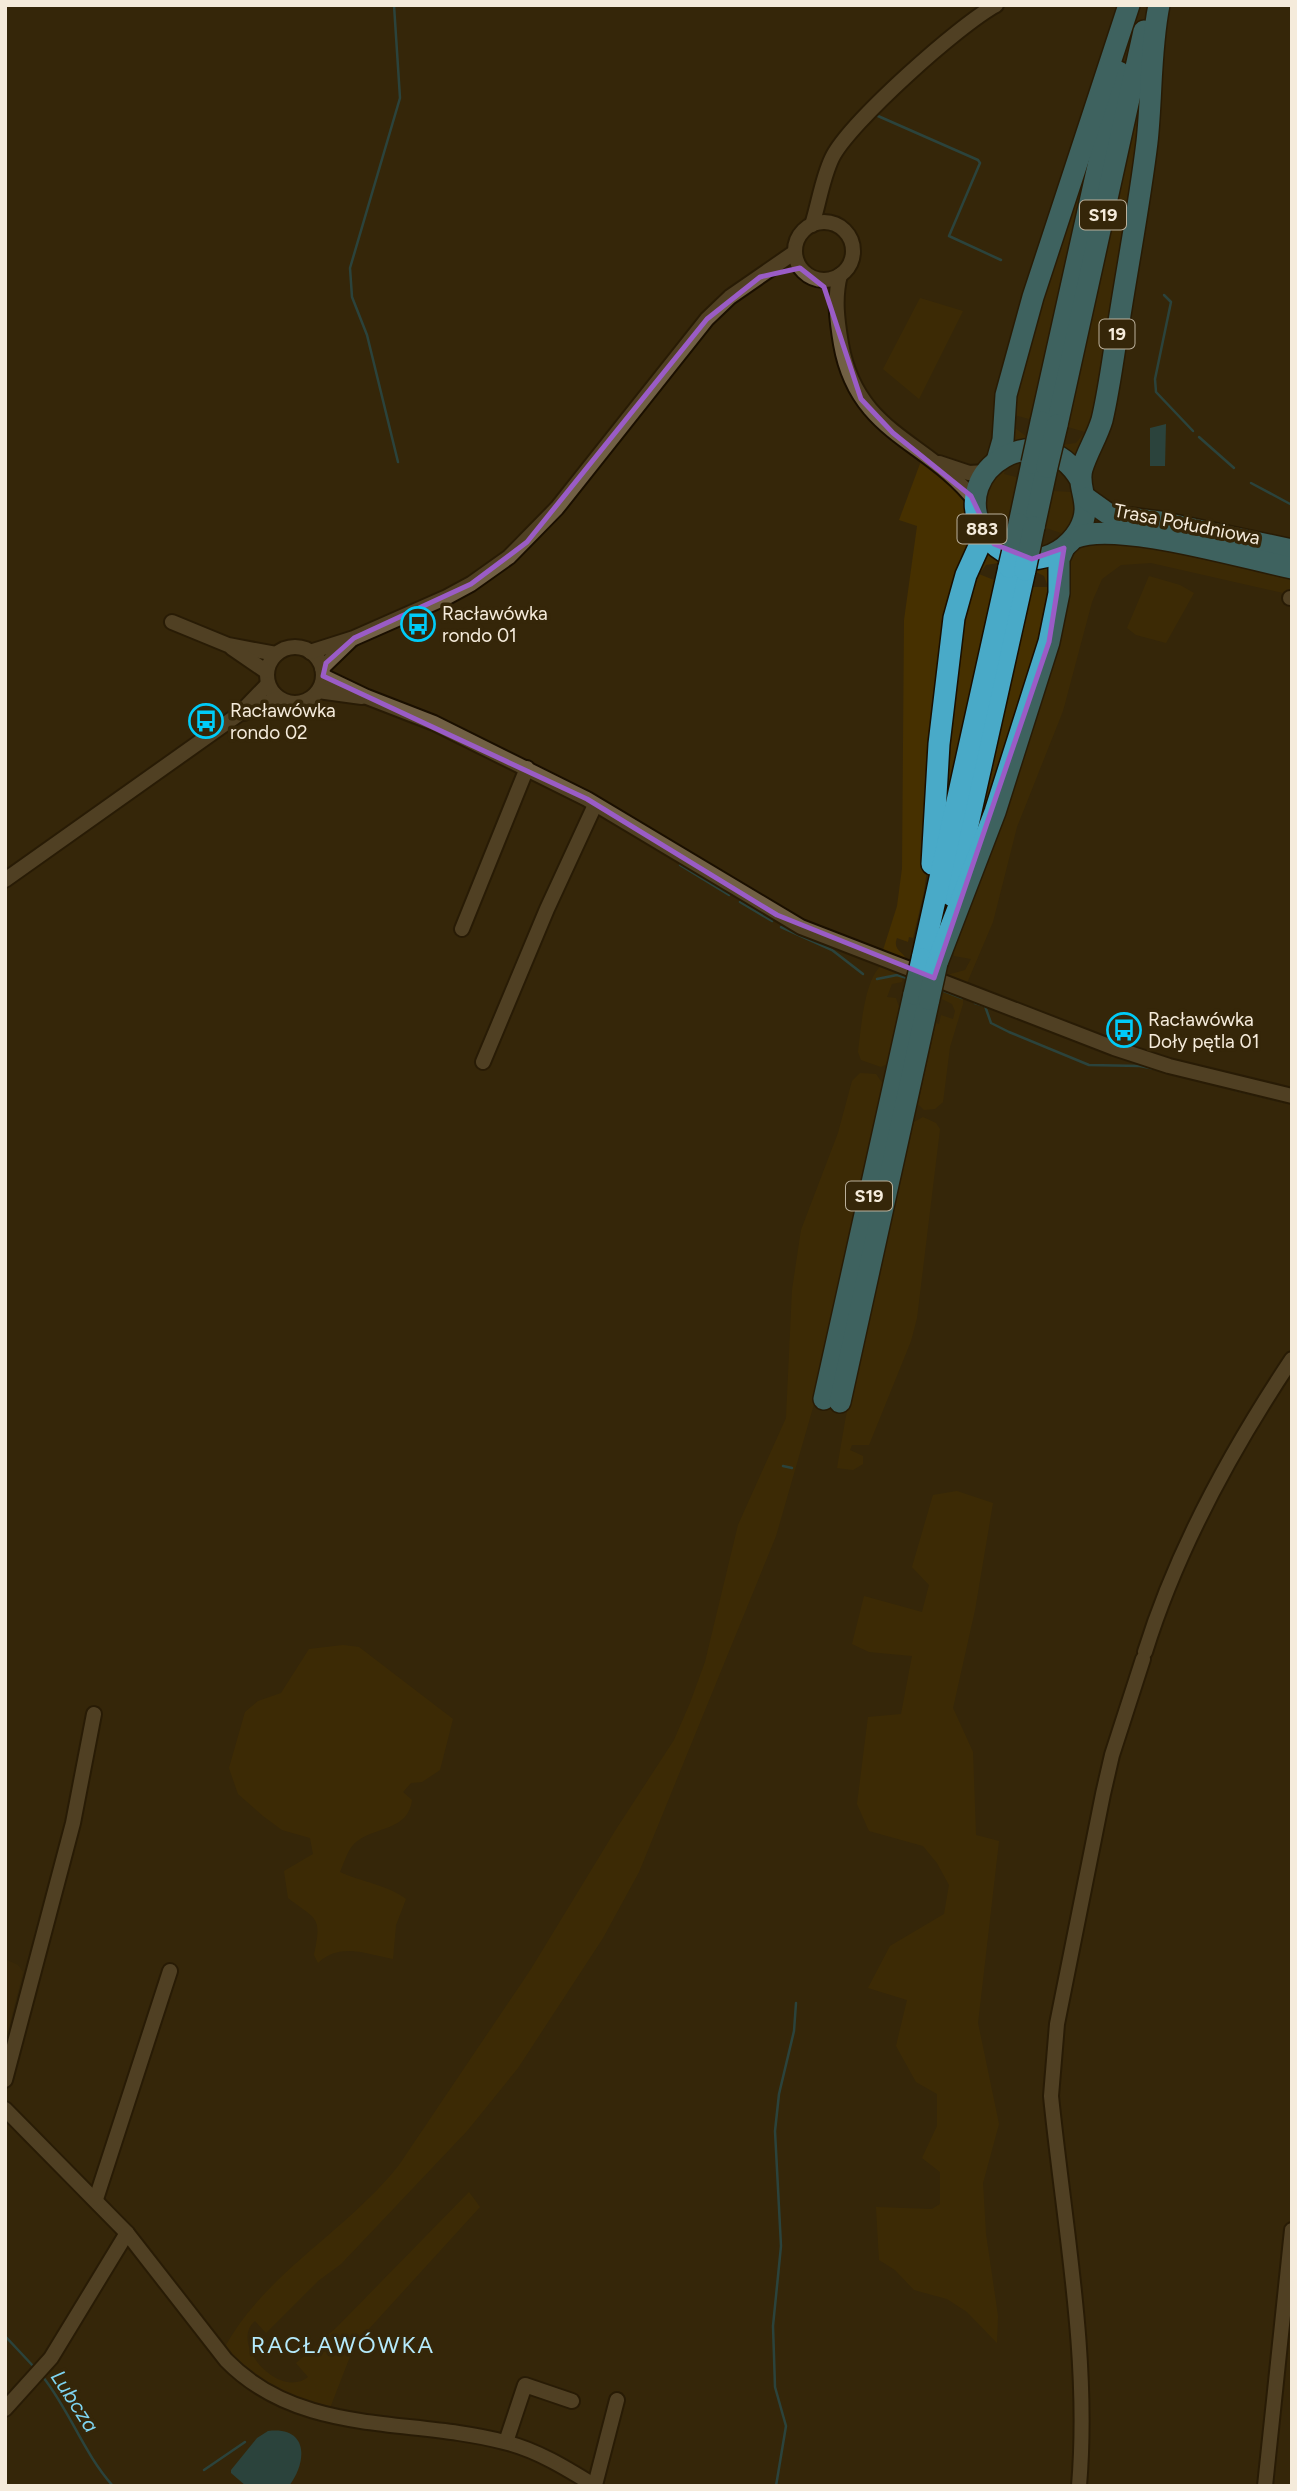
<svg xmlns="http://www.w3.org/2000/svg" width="1297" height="2491" viewBox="0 0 1297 2491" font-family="Figtree,sans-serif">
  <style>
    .built { fill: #3f2c07 }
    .green { fill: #463000 }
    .water { fill: #20667a }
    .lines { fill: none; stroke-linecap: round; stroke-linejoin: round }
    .stream { stroke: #20667a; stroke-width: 2.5 }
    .minor-casing { stroke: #1a0f00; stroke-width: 18 }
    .highway-casing { stroke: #1a0f00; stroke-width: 24 }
    .minor { stroke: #716044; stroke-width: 14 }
    .highway { stroke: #49aac8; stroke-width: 21 }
    .highway-bridge-casing { stroke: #1a0f00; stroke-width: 24; stroke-linecap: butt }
    .highway-bridge { stroke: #49aac8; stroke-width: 21 }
    .marked { fill: none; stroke: #9a5cc6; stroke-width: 5; stroke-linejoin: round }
    .labels { text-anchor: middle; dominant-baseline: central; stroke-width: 7; stroke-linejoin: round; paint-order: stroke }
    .shield { fill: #352609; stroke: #bbb09c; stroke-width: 2 }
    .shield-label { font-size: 18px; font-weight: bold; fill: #f5ebdb }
    .street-label { font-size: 19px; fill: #f5ebdb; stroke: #352609 }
    .poi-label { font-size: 19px; fill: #f5ebdb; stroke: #352609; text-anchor: start }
    .water-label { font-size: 21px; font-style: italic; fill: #7ed4f1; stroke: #352609 }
    .quarter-label { font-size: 23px; letter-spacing: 2px; fill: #b5eafc; stroke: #352609 }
  </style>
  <rect width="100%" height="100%" fill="#352609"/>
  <polygon class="built" points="5,1959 18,1965 23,1972 5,2042"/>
  <g class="green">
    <polygon points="1141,85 1140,130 1096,414 1078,462 1061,449 1062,445 1076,443 1085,432 1068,427 1067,420"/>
    <polygon points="1099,121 1033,412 1029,419 1014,415 1015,428 1027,437 1026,442 1009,446 1011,395"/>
    <polygon points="920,298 963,311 919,399 883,369"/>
    <path d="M921 461 965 496 974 528 924 892 913 938 909 937 908 942 897 938C892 951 905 952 906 960L883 950 897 906 902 868 904 620 917 526 899 520Z"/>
    <path d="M1058 465C1086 493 1082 539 1039 549L1056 542 1061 533 1046 528 1044 524 1052 491 1072 492 1071 479 1057 469Z"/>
    <path d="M1006 467 1004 474 1016 477 1018 483 1010 518 1007 520 994 518 995 528 1005 538 1004 541C980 517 978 488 1006 467Z"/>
    <polygon points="1097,537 1292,574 1292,595 1151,563 1121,565 1102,579 1092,602 1063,711 1017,827 993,922 967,983 947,975 965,970 971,959 954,956 952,947 1068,563 1079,547"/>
    <polygon points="985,548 1000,557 999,563 986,565 979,574 994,580 996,584 941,831 957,634"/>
    <polygon points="1052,562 1053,593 970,862 1029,591 1033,587 1048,587 1044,576 1034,571 1036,565"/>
    <polygon points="1149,576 1180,585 1194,593 1166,643 1136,635 1127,628"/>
    <path d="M882 965 904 972 902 982 892 984 887 997 896 998 899 1007 887 1064 881 1067 861 1060 858 1052C861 1030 864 979 882 965Z"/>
    <polygon points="945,987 963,996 963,1004 950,1047 943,1102 935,1109 924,1110 918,1104 936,1023 939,1024 941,1015 953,1019 955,1011 952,1004 942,999"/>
    <path d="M860 1073 876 1074 883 1084 814 1404 776 1536 639 1872 603 1938 518 2068 467 2131 341 2264 318 2281 266 2333 255 2321C228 2344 280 2400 308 2377L296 2363 336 2328 469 2192 480 2207 367 2331 351 2354 330 2408C302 2409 235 2372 226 2345 267 2272 347 2231 399 2165L531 1969 615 1831 674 1740 690 1703 705 1662 738 1525 786 1418 792 1290 801 1230 838 1133 852 1081Z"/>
    <polygon points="923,1117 936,1123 940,1129 917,1318 911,1341 869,1445 852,1445 850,1450 863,1456 863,1464 853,1470 837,1468 846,1416 914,1122"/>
    <polygon points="957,1491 993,1503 975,1610 953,1708 973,1752 976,1835 999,1841 978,2023 999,2124 983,2183 986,2234 998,2316 997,2343 967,2312 947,2299 914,2290 895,2270 879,2260 876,2207 932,2209 940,2204 940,2172 922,2158 937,2126 937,2094 916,2082 896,2046 907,2000 868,1988 890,1946 944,1914 949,1885 937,1863 923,1846 869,1831 857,1804 868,1717 901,1714 912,1656 869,1652 852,1644 864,1596 922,1612 929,1585 912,1567 933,1495"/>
    <path d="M343 1645 359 1647 453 1719 440 1770 422 1782 411 1783 403 1792 412 1800C408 1831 376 1826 356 1842 348 1848 344 1863 340 1872 361 1882 388 1885 406 1899L396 1925 393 1959C366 1954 340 1942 318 1963L314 1955C322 1916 318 1921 288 1898L284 1871 313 1854 310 1838 282 1830 263 1816 238 1794 229 1768 245 1712 258 1701 281 1693 309 1649Z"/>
  </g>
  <g class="water">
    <polygon points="1166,424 1165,466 1150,466 1150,428"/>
    <path d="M268 2431C308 2426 308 2461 289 2486H246L231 2473V2470L257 2438Z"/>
  </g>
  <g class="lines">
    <g class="stream">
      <polyline points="394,5 400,98 350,268 352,297 367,335 398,462"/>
      <polyline points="878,116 978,160 980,163 949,236 1001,260"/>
      <polyline points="1164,295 1171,302 1155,379 1156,392 1193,431"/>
      <polyline points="1199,437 1234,468"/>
      <polyline points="1251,483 1292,505"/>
      <polyline points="680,865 729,895"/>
      <polyline points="740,902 772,921"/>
      <polyline points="781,927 832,950 863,974"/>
      <polyline points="877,979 897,975 910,979"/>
      <polyline points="939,989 962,998"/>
      <polyline points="975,1003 985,1006 991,1023 1009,1032 1089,1065 1140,1066 1160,1070"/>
      <polyline points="1236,1090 1282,1101"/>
      <polyline points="1291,1103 1292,1103"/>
      <polyline points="783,1466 792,1468"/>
      <polyline points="5,2336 34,2367"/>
      <path d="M43 2377C70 2411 84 2454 113 2486"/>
      <polyline points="204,2470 245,2442"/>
      <polyline points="776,2486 786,2426 775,2387 774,2356 773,2326 781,2246 775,2131 779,2094 794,2031 796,2003"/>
    </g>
    <g class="minor-casing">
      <g id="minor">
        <circle cx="824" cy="251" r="29"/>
        <path d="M812 225C819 203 822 179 832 158 849 123 960 24 996 5"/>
        <path d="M840 275C834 298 837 320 841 344 857 435 928 440 976 502"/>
        <polyline points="939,463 969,473 986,472"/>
        <polyline points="1290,598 1292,598"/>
        <polyline points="172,622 228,645 276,654"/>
        <circle cx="295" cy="675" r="28"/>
        <polyline points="232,648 267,672"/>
        <polyline points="310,652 354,638 447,597 471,584 509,557 557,508 707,319 730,297 795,252"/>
        <polyline points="322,668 351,640"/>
        <polyline points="323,676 367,697 434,723 587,799 801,927 1114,1048 1169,1066 1292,1096"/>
        <polyline points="318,691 362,697"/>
        <polyline points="244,713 278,698"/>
        <polyline points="5,880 239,714 268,684"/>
        <polyline points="462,929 527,768"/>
        <polyline points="483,1062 547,909 595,805"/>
        <path d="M1145 1652C1177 1549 1232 1449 1292 1359"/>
        <polyline points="5,2080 73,1823 94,1714"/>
        <path d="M5 2109 127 2233 226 2360C301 2437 409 2417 504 2442 537 2450 566 2468 595 2486"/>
        <polyline points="96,2199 170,1971"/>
        <polyline points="5,2409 51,2358 127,2233"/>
        <polyline points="506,2442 525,2385 572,2401"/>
        <polyline points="595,2485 617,2400"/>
        <path d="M1079 2486C1090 2356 1064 2225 1051 2096L1057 2024 1103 1794 1112 1755 1143 1659"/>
        <polyline points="1265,2486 1292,2230"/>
      </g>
    </g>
    <g class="highway-casing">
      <g id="highway">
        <polyline points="1041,422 1119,72"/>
        <polyline points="1057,425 1144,31"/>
        <polyline points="997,461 1003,440 1006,395 1033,297 1129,5"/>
        <path d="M1080 479C1042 414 948 468 983 531 993 548 1012 559 1031 559 1051 559 1069 547 1079 530 1094 504 1076 489 1082 469 1087 452 1097 437 1102 420 1110 386 1114 350 1120 315 1129 258 1140 200 1147 142 1152 97 1150 50 1159 5"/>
        <polyline points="1086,498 1107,513 1121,517 1160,522 1292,550"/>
        <polyline points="1019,524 1032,463"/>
        <polyline points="1034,527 1047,467"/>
        <path d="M1074 538C1115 520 1243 558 1292 568"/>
        <polyline points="932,864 939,744 954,618 966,575 985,533"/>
        <polyline points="952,896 1025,570"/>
        <polyline points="922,959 1009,567"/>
        <polyline points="937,963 995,812 1049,642 1059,593 1059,559 1064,548"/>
        <polyline points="824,1399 914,994"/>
        <polyline points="840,1402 929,999"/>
      </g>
    </g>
    <use href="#minor" class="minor"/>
    <use href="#highway" class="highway"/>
    <g class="highway-bridge-casing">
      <g id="highway-bridge">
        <polyline points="1032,463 1041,422"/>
        <polyline points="1047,467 1057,425"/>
        <polyline points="1009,567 1019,524"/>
        <polyline points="1025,570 1034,527"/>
        <polyline points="914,994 922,959"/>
        <polyline points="929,999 937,963"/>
      </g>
    </g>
    <use href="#highway-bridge" class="highway-bridge"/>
  </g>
  <path d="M0 0H1297V2491H0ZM800 268 824 287 861 399 893 433 971 496 994 544 1032 559 1064 548 1049 642 934 978 777 915 587 799 323 676 326 663 354 638 471 584 527 542 707 319 760 277Z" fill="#352609" fill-opacity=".55" fill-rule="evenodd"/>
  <path class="marked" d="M800 268 824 287 861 399 893 433 971 496 994 544 1032 559 1064 548 1049 642 934 978 777 915 587 799 323 676 326 663 354 638 471 584 527 542 707 319 760 277Z"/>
  <defs>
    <g id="bus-ring" transform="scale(1.75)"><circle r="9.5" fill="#352609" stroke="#00cbf8" stroke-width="1.5"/><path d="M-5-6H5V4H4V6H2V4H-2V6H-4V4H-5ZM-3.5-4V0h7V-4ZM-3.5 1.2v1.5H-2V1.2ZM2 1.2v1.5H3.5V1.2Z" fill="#00cbf8"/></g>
  </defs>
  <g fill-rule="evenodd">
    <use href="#bus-ring" x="418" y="624"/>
    <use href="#bus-ring" x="206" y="721"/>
    <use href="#bus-ring" x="1124" y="1030"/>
  </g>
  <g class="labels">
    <g class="shield">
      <rect x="1080" y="200.5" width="46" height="29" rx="5"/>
      <rect x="1099.5" y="319.5" width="35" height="29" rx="5"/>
      <rect x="957.5" y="514.5" width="49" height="29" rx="5"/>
      <rect x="846" y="1181.5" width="46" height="29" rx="5"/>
    </g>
    <g class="shield-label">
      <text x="1103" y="215">S19</text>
      <text x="1117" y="334">19</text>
      <text x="982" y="529">883</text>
      <text x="869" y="1196">S19</text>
    </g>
    <g class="street-label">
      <text transform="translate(1187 524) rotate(11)">Trasa Południowa</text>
    </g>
    <g class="poi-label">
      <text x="442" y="613">Racławówka<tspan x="442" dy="22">rondo 01</tspan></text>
      <text x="230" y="710">Racławówka<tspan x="230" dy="22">rondo 02</tspan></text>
      <text x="1148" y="1019">Racławówka<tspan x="1148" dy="22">Doły pętla 01</tspan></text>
    </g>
    <g class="water-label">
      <text transform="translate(75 2401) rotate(57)">Lubcza</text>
    </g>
    <g class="quarter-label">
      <text x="343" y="2345">RACŁAWÓWKA</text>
    </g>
  </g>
  <rect width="1297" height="2491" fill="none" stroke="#f5ebdb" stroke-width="14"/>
</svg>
